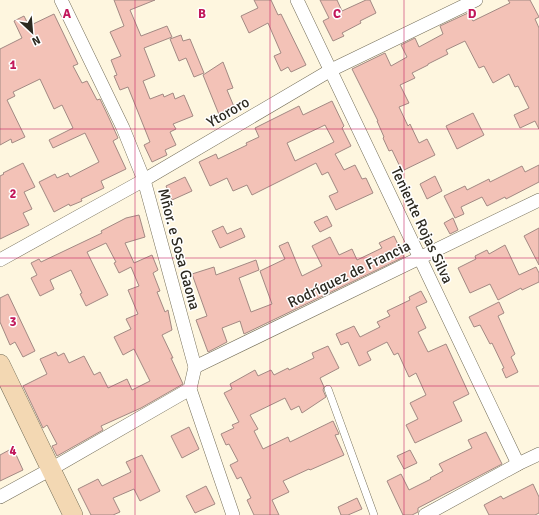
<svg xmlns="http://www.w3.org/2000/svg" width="539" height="515" viewBox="0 0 539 515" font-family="Signika,sans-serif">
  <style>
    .building { fill: #f3c2b7; stroke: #a28983; fill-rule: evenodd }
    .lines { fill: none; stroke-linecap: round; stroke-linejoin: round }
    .lane-casing { stroke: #746e59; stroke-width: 8 }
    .street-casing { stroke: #746e59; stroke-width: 14 }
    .secondary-casing { stroke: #746e59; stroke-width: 20 }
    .lane { stroke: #fff; stroke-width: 7 }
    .street { stroke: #fff; stroke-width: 13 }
    .secondary { stroke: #f3d8b3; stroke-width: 19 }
    .grid { fill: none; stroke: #c2185b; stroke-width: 1; stroke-opacity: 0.55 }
    .labels { text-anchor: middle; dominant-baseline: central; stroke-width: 3; stroke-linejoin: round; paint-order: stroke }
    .street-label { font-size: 15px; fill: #2c2920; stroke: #fff }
    .grid-label { font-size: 13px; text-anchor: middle; font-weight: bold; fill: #c2185b; stroke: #fff; stroke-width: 3; stroke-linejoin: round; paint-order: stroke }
  </style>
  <rect width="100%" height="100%" fill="#fef6df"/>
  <g class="building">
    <polygon points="114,0 155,0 130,10 141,36 167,26 172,37 144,48 155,76 143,81 150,99 163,94 164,97 173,93 175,99 184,95 193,116 173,124 176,129 170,132 176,145 165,150 167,155 152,162 144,145 150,142 128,87 120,90 114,76 117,75 111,60 121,56 110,32 124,26"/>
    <polygon points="254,0 271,0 278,15 281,14 306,65 291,72 288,67 281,71 274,56 281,53 268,23 249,33 241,16 258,8"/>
    <polygon points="320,0 337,0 342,11 366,0 370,0 376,13 360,21 361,23 342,33 344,36 333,41 323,21 329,18"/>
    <polygon points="508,0 530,0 539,17 535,19 539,28 539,129 535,121 520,128 514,115 529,108 518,86 515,87 509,74 493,83 484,66 479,68 465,41 446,50 448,54 428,64 428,65 412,73 415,78 400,85 409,103 399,107 408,126 410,124 419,143 427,139 435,155 402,171 392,150 389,151 383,138 384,137 377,121 378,121 352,69 385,53 391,66 407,57 401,45 415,38 419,47 443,34 440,26 468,13 473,21 510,3"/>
    <polygon points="54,14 78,64 73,66 82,83 87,81 97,100 100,99 109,118 118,138 113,141 126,169 101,181 104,188 81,199 82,201 70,206 69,204 54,212 39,182 55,174 57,178 68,173 70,177 99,162 85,133 53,148 49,140 73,128 62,105 54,109 40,79 13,92 15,96 7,100 25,137 12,143 11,139 0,145 0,49 22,38 14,21 24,16 29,26"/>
    <polygon points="181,35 183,41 190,39 204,73 194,77 186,58 179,61 170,39"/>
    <polygon points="223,62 233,88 227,90 235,109 220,117 203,75"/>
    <path d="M332 101 344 126 342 128 351 146 335 154 344 170 355 165 362 179 366 178 373 193 336 210 329 196 338 192 328 172 322 175 316 163 252 195 247 185 233 191 227 178 210 186 199 162 216 154 218 159 247 145 246 143 259 137 255 128 299 106 303 115ZM325 125 334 142 295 161 287 143Z"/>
    <polygon points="473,113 484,135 457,149 446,126"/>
    <polygon points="23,163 35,187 24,192 32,209 23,213 29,225 0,239 0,176 4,174 3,173"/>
    <polygon points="539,165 539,182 506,199 505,197 487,206 482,197 461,207 464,214 455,218 444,196 465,186 467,190 489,179 490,182 522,166 525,172"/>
    <polygon points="435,176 442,191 427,199 420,184"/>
    <polygon points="185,177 192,191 172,200 166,186"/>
    <polygon points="139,215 145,237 125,243 134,263 152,255 158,270 153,273 160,291 157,292 165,312 168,310 172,330 162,335 173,358 171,358 183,384 141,408 101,426 103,430 57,456 52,446 57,444 47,425 43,428 23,386 47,374 40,359 56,352 58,356 64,353 69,363 84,356 94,375 100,372 108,388 127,379 132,390 150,381 134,349 123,355 114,337 131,329 126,319 138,314 128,290 139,286 131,267 119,273 114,263 116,262 106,243 87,252 108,295 86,306 80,294 82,293 71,270 50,280 54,289 40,296 31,278 37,275 31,263 39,259 41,262 102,233 101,231 126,218"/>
    <polygon points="327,216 332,226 320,232 314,222"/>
    <polygon points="453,218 458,230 450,234 444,223"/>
    <polygon points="223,226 227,234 241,228 245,237 220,248 212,231"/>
    <polygon points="539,228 539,265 524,236"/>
    <polygon points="394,236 404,257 244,334 240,321 222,328 227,342 208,352 196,320 207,316 192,274 214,267 216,275 256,260 259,270 239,278 251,312 272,304 260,271 285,259 279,246 288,242 302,276 322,266 312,246 330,237 339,255 352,249 357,260 382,248 379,243"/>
    <polygon points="505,245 519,275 536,267 539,273 539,282 522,290 521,288 498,300 490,284 470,293 458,268 476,259 475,256 487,250 489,254"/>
    <polygon points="421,291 427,302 416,307 426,328 418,332 428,352 446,344 469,394 453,402 462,421 415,443 406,425 418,419 410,403 426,395 416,373 409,377 398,353 394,355 387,342 367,352 371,360 359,366 348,342 341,345 336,334 354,326 360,337 380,327 377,322 390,316 387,311 410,300 409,297"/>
    <polygon points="8,294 35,351 23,357 15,342 10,345 0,322 0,298"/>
    <polygon points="499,302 504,313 498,316 515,354 511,357 518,372 506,378 502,369 504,368 492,343 490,344 480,325 474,327 469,317"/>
    <polygon points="328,346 339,368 320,378 324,387 323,390 326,397 302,413 299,406 291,410 285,398 250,415 258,429 254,431 263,449 288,437 290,442 333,421 339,434 335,435 344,455 310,470 309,469 283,481 289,492 272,500 279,515 254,515 247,500 251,498 241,477 237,479 230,465 238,461 229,444 226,445 221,434 234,428 232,425 239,422 224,393 232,389 230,384 255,370 258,376 271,370 274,375 288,368 289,370 314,358 312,353"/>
    <polygon points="189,427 199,449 182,458 171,436"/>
    <polygon points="486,432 502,464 418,508 418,512 412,515 403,515 387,481 401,474 409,490 431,479 430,478 443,471 439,464 472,448 468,440"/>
    <polygon points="13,448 23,470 0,481 0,455"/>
    <polygon points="410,450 417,463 404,469 397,456"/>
    <polygon points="142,455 160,491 140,501 134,489 113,498 120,512 113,515 91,515 78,489 98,479 102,486 131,472 126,462"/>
    <polygon points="533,484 539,497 539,513 535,515 489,515 484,505 501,496 503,499"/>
    <polygon points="206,486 215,504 195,513 186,496"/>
    <polygon points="357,498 362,509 348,515 341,515 338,507"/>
  </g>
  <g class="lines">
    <g class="lane-casing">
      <polyline id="lane" points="328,389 374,515"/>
    </g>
    <g class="street-casing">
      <g id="street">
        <polyline points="61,0 123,128 144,180 195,367 190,389 233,515"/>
        <polyline points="297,0 518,464"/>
        <polyline points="0,260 144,180 331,70 476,0"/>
        <polyline points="195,367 539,200"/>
        <polyline points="0,497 51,469 190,389"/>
        <polyline points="425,515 518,464 539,454"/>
      </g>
    </g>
    <g class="secondary-casing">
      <polyline id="secondary" points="0,364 73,515"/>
    </g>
    <use href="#lane" class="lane"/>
    <use href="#street" class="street"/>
    <use href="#secondary" class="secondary"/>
  </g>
  <path class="grid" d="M135 0V515M270 0V515M404 0V515M0 129H539M0 258H539M0 386H539"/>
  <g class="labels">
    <g class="street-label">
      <text transform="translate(228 112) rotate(-30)">Ytororo</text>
      <text transform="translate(422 225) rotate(65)">Teniente Rojas Silva</text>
      <text transform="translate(179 249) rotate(75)">Mñor. e Sosa Gaona</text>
      <text transform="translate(349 274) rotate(-26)">Rodríguez de Francia</text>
    </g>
  </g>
  <g class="grid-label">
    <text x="67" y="18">A</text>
    <text x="202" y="18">B</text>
    <text x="337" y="18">C</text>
    <text x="472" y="18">D</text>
    <text x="13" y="69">1</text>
    <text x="13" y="198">2</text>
    <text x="13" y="326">3</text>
    <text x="13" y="455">4</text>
  </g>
  <g transform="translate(32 32) rotate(154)" stroke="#ffffff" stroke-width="3" paint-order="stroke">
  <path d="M0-3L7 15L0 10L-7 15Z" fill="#2c2920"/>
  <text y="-6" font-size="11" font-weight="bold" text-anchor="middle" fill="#2c2920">N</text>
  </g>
</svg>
